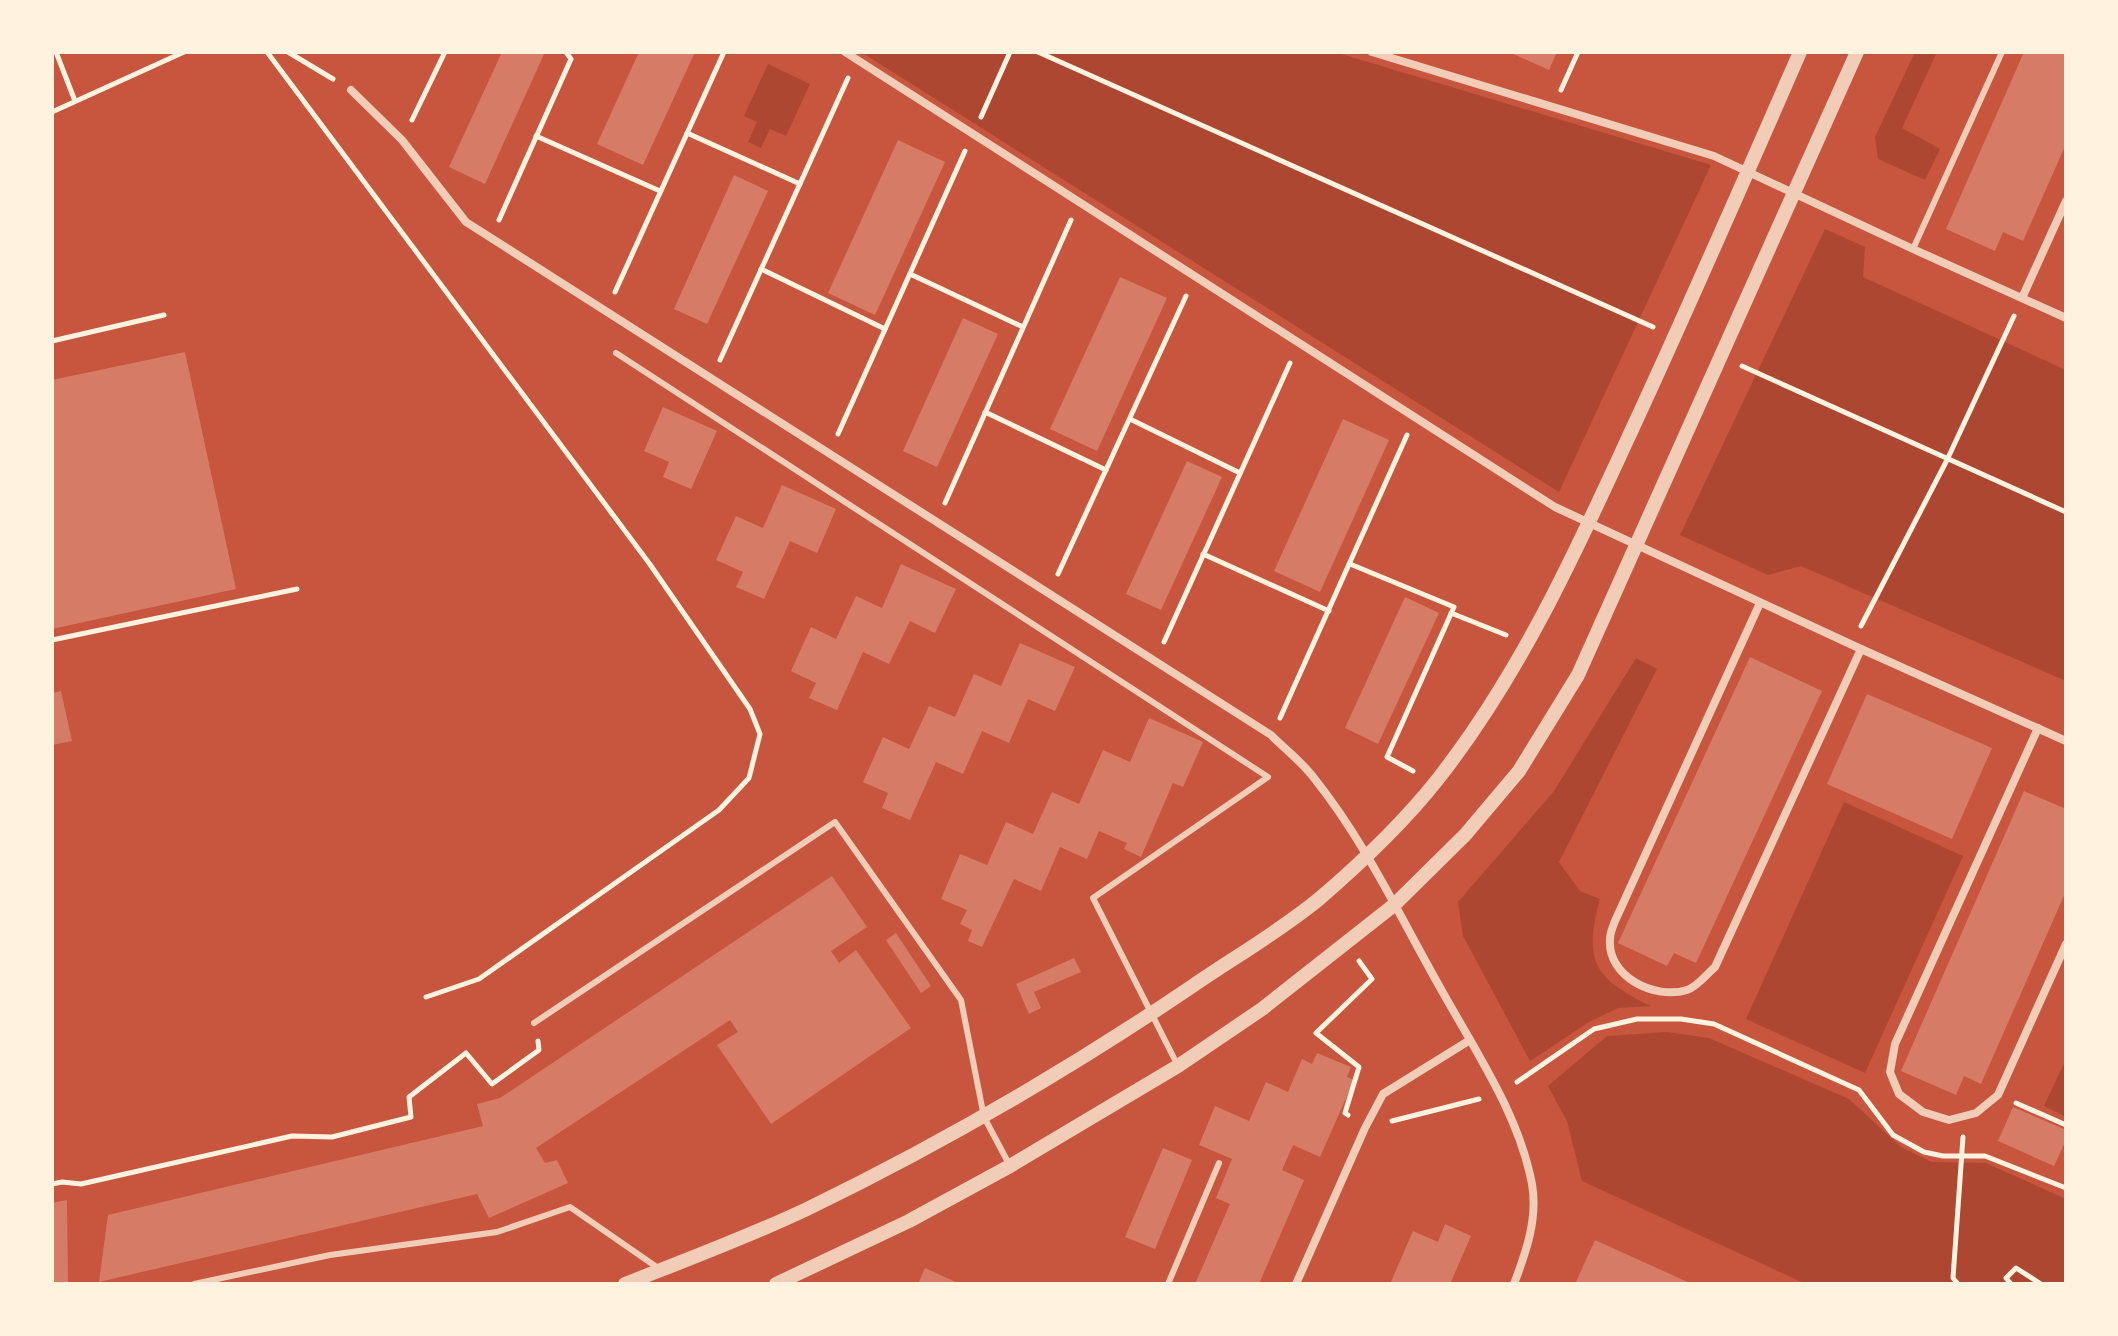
<svg xmlns="http://www.w3.org/2000/svg" width="2118" height="1336" viewBox="0 0 2118 1336" font-family="Montserrat,sans-serif">
  <style>
    .green { fill: #ae4732 }
    .building { fill: #d67c66 }
    .lines { fill: none; stroke-linecap: round; stroke-linejoin: round }
    .path { stroke: #fff3e0; stroke-width: 5 }
    .service { stroke: #f1ccb7; stroke-width: 6 }
    .minor { stroke: #f1ccb7; stroke-width: 8 }
    .tertiary { stroke: #f1ccb7; stroke-width: 14 }
  </style>
  <rect width="100%" height="100%" fill="#c8553d"/>
  <g class="green">
    <polygon points="861,52 1335,52 1711,165 1559,492"/>
    <polygon points="1915,52 1937,52 1902,128 1940,149 1925,180 1878,159 1875,137"/>
    <polygon points="768,64 810,84 786,136 770,129 761,148 748,142 757,122 744,116"/>
    <polygon points="1825,229 1865,247 1863,277 2066,370 2066,681 1801,566 1768,575 1680,535"/>
    <path d="M1636 658 1657 669 1559 862 1580 891 1600 899C1583 961 1594 979 1651 1006L1618 1008 1589 1022 1530 1061 1463 936 1458 902 1554 791Z"/>
    <polygon points="1844,802 1963,856 1865,1073 1746,1019"/>
    <polygon points="1667,1032 1709,1038 1849,1099 1901,1147 1932,1162 1986,1163 2066,1199 2066,1284 1806,1284 1582,1181 1567,1121 1548,1086 1607,1036"/>
    <polygon points="2066,1059 2066,1117 2044,1106"/>
  </g>
  <g class="building">
    <polygon points="502,52 545,52 485,184 449,167"/>
    <polygon points="639,52 695,52 643,165 597,144"/>
    <polygon points="1509,52 1557,52 1549,70"/>
    <polygon points="2024,52 2066,52 2066,144 2023,241 2003,232 1995,251 1946,229"/>
    <polygon points="898,140 945,162 875,315 828,293"/>
    <polygon points="734,175 768,191 707,324 674,309"/>
    <polygon points="1120,277 1167,298 1097,451 1050,429"/>
    <polygon points="963,318 998,334 937,467 903,451"/>
    <polygon points="185,352 236,589 52,629 52,380"/>
    <polygon points="663,407 717,431 691,489 663,477 669,462 644,451"/>
    <polygon points="1343,419 1389,440 1320,592 1274,571"/>
    <polygon points="1187,461 1222,477 1161,610 1126,594"/>
    <polygon points="782,485 836,509 817,553 790,541 764,599 736,587 743,572 716,560 736,516 763,528"/>
    <polygon points="901,564 956,589 935,633 910,621 889,664 863,652 837,710 809,698 816,683 791,671 811,627 836,639 856,596 882,608"/>
    <polygon points="1405,597 1439,613 1378,744 1345,728"/>
    <polygon points="1020,643 1075,667 1055,711 1028,699 1009,743 982,731 963,774 936,762 910,820 882,808 888,793 863,782 883,737 909,749 929,706 955,717 974,674 1001,686"/>
    <polygon points="1750,657 1822,691 1696,963 1674,953 1667,966 1618,943"/>
    <polygon points="61,691 72,741 52,745 52,693"/>
    <polygon points="1867,694 1992,748 1952,839 1827,784"/>
    <polygon points="1149,718 1203,742 1183,787 1173,783 1141,857 1124,849 1127,843 1099,831 1087,859 1060,847 1041,891 1014,879 982,947 968,941 972,930 960,924 967,910 941,899 960,854 987,865 1006,822 1033,834 1052,792 1079,804 1103,750 1130,762"/>
    <polygon points="2024,791 2066,809 2066,891 1981,1084 1964,1076 1956,1095 1901,1071"/>
    <polygon points="832,876 867,927 831,951 839,963 856,950 911,1028 771,1124 717,1045 738,1032 730,1020 536,1148 545,1163 557,1160 568,1183 489,1218 477,1194 99,1282 108,1215 483,1126 477,1104 500,1098"/>
    <polygon points="896,933 931,986 921,993 886,940"/>
    <polygon points="1074,958 1081,972 1034,992 1041,1008 1029,1014 1016,984"/>
    <polygon points="1317,1053 1351,1067 1347,1077 1354,1080 1320,1157 1293,1145 1282,1170 1304,1180 1259,1284 1195,1284 1230,1204 1216,1198 1232,1159 1199,1145 1215,1106 1249,1121 1266,1082 1288,1092 1302,1059 1312,1064"/>
    <polygon points="2013,1107 2066,1130 2066,1140 2054,1166 1998,1141"/>
    <polygon points="1163,1148 1192,1160 1155,1249 1125,1237"/>
    <polygon points="67,1200 68,1282 52,1284 52,1203"/>
    <polygon points="1445,1224 1471,1236 1450,1284 1390,1284 1413,1231 1438,1242"/>
    <polygon points="1595,1240 1692,1284 1575,1284"/>
    <polygon points="925,1268 960,1284 918,1284"/>
  </g>
  <g class="lines">
    <g class="path">
      <polyline points="56,52 75,101"/>
      <polyline points="267,52 649,563 750,709 760,734 749,778 719,810 479,979 426,997"/>
      <polyline points="288,52 333,79"/>
      <polyline points="1038,52 1653,327"/>
      <polyline points="1561,90 1578,52"/>
      <polyline points="52,112 184,52"/>
      <polyline points="981,117 1010,52"/>
      <polyline points="412,120 445,52"/>
      <polyline points="687,133 800,184"/>
      <polyline points="536,136 660,191"/>
      <polyline points="499,220 571,59 566,52"/>
      <polyline points="761,269 885,329"/>
      <polyline points="910,274 1023,327"/>
      <polyline points="615,292 724,52"/>
      <polyline points="52,341 164,315"/>
      <polyline points="720,360 848,78"/>
      <polyline points="1742,366 2066,512"/>
      <polyline points="985,412 1106,470"/>
      <polyline points="1130,419 1240,473"/>
      <polyline points="838,434 965,151"/>
      <polyline points="945,503 1071,220"/>
      <polyline points="1203,554 1329,611"/>
      <polyline points="1350,564 1454,607 1387,757 1413,771"/>
      <polyline points="1058,574 1186,296"/>
      <polyline points="1451,613 1506,635"/>
      <polyline points="1861,626 1947,460 2014,316"/>
      <polyline points="52,640 297,589"/>
      <polyline points="1164,642 1290,363"/>
      <polyline points="1280,718 1407,435"/>
      <polyline points="1517,1082 1594,1029 1637,1019 1681,1019 1714,1024 1859,1090 1893,1135 1924,1152 1943,1156 1985,1156 2066,1188"/>
      <polyline points="2016,1103 2066,1125"/>
      <polyline points="1348,1115 1345,1113 1359,1067 1316,1033 1372,979 1359,961"/>
      <polyline points="1392,1121 1479,1099"/>
      <polyline points="52,1184 62,1182 81,1184 292,1136 332,1137 411,1117 409,1097 466,1053 492,1084 539,1050 538,1041"/>
      <polyline points="1958,1284 1953,1278 1963,1137"/>
      <polyline points="2011,1284 2006,1278 2016,1268 2041,1284"/>
    </g>
    <g class="service">
      <polyline points="1913,249 2002,52"/>
      <polyline points="616,353 1268,777 1093,898 1178,1066"/>
      <polyline points="534,1023 835,822 961,1000 984,1117 1010,1166"/>
      <polyline points="194,1284 330,1255 497,1232 570,1207 658,1268"/>
      <polyline points="1168,1284 1219,1163"/>
    </g>
    <g class="minor">
      <polyline points="845,52 1555,507 1861,649 2066,741"/>
      <polyline points="1372,52 1714,156 1913,249 2066,318"/>
      <path d="M351 90 402 140 466 222 1271 735C1285 749 1302 762 1314 778 1366 843 1401 919 1442 991 1476 1052 1519 1115 1532 1184 1538 1219 1526 1252 1514 1284"/>
      <polyline points="2022,298 2066,201"/>
      <path d="M1760 603 1615 921C1613 926 1610 933 1610 939 1607 977 1655 1000 1687 990 1697 987 1707 974 1715 967L1861 649"/>
      <polyline points="2038,728 1895,1044 1890,1072 1899,1094 1923,1112 1949,1120 1976,1113 1998,1095 2066,944"/>
      <polyline points="1296,1284 1365,1128 1383,1094 1470,1040"/>
    </g>
    <g class="tertiary">
      <path d="M625 1284C686 1260 748 1237 807 1209 941 1144 1070 1069 1194 985 1235 957 1280 931 1319 899 1361 863 1404 822 1438 779 1520 674 1574 556 1629 436 1688 309 1744 180 1800 52"/>
      <polyline points="776,1284 909,1221 1010,1166 1178,1066 1262,1009 1394,905 1465,835 1519,771 1578,675 1857,52"/>
    </g>
  </g>
  <rect width="2118" height="1336" fill="none" stroke="#fff3e0" stroke-width="108"/>
</svg>
